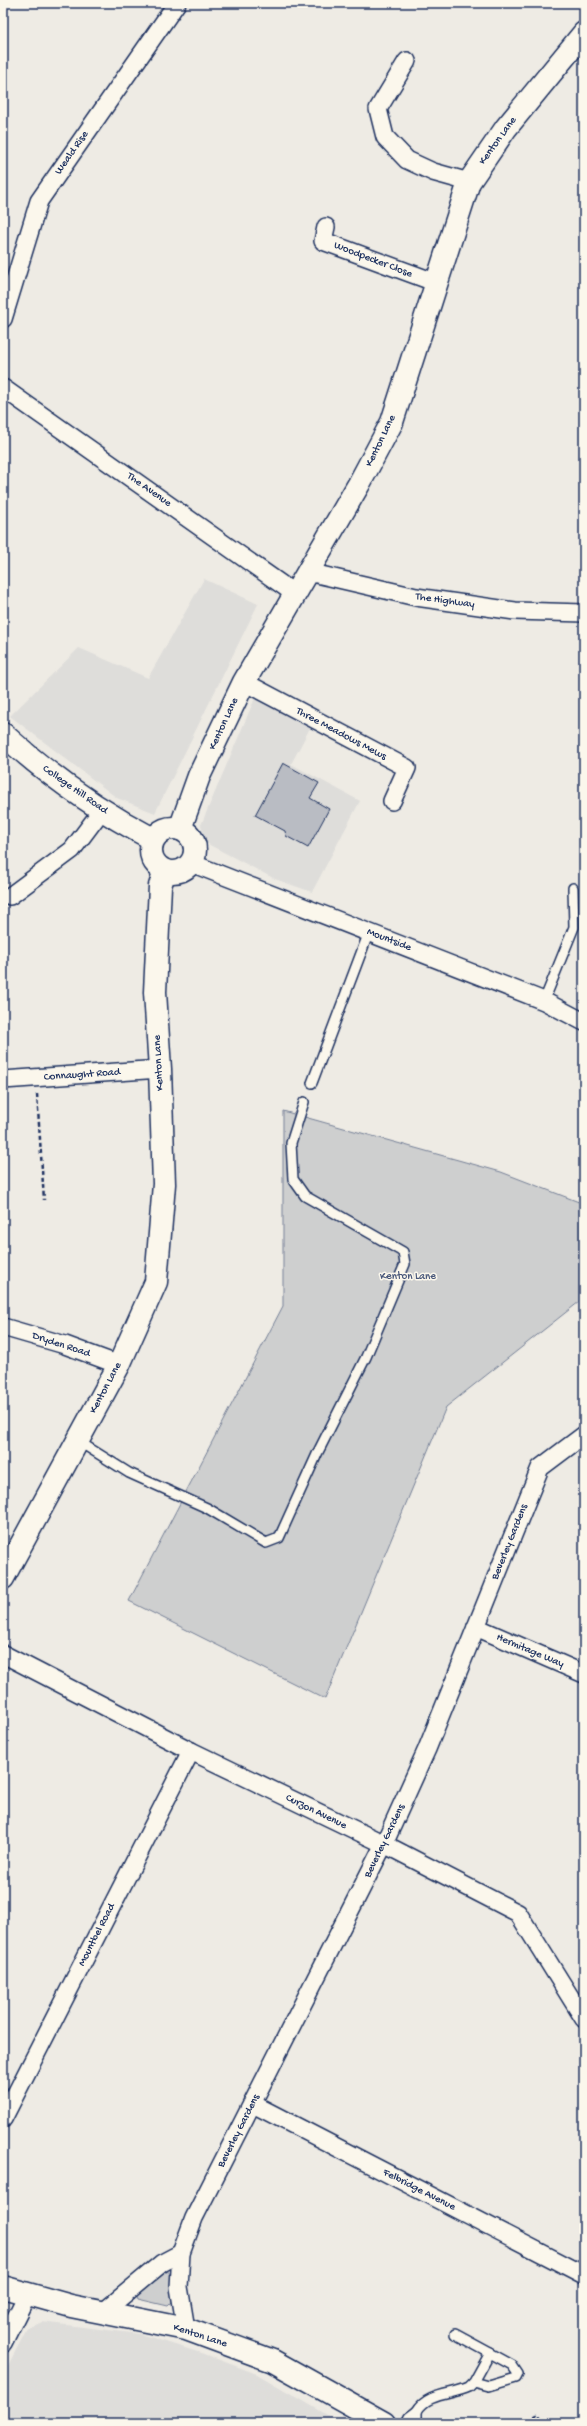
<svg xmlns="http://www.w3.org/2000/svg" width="587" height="2426" viewBox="0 0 587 2426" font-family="'Gochi Hand',sans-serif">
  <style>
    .built { fill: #deddda }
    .green { fill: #cecfcf; stroke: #747f96 }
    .building { fill: #b9bcc3; stroke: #1b2f5e }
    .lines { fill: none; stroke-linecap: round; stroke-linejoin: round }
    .lane-casing { stroke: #1b2f5e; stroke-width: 12 }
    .street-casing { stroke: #1b2f5e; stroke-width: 20 }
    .secondary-casing { stroke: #1b2f5e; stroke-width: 25 }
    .path { stroke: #1b2f5e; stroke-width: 2.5; stroke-dasharray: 4 3; stroke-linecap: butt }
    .lane { stroke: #fbf7ec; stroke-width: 9 }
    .street { stroke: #fbf7ec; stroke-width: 17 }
    .secondary { stroke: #fbf7ec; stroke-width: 22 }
    .labels { text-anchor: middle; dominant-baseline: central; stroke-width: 3; stroke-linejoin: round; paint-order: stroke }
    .street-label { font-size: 11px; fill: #1b2f5e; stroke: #fbf7ec }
    .park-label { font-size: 11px; fill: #48577a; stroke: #fbf7ec }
  </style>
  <rect width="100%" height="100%" fill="#eeebe4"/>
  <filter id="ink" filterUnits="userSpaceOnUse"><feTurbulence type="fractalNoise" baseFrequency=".025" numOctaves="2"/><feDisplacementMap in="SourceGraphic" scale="8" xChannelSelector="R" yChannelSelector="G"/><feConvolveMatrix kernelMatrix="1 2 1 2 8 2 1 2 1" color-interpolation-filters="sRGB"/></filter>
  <g filter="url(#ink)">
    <g class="built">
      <polygon points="204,579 258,604 155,813 117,798 10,716 79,648 148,678"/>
      <polygon points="255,698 310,728 291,764 360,801 312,892 275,879 206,843 201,825"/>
      <polygon points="42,2322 140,2334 201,2353 257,2374 341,2423 3,2423 3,2375 27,2329"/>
    </g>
    <g class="green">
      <polygon points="283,1111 501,1172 584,1204 584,1298 446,1407 325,1699 129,1601 283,1306"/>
      <polygon points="166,2269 171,2275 172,2302 168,2306 138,2299 136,2294"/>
    </g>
    <polygon class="building" points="283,763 319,783 310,798 329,809 308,848 286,836 285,831 255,815"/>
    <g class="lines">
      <g class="lane-casing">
        <g id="lane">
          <polyline points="544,1001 574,927 573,888"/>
          <polyline points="312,1083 369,932"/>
          <polyline points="78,1441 129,1473 207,1508 266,1543 279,1538 318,1452 366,1357 405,1264 403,1252 305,1196 293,1179 291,1143 304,1102"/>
          <polyline points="455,2334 490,2353"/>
          <path d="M417 2411C427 2393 452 2395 469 2387L474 2382 490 2353 512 2365 518 2374 516 2378 489 2386 474 2382"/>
          <polyline points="406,2423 409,2417 417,2411 417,2423"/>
        </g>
      </g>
      <g class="street-casing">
        <g id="street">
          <polyline points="407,61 378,109 385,137 407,160 433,172 469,182"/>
          <polyline points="326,227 323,241 437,283"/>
          <polyline points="3,319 39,201 177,3"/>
          <polyline points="3,388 295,594"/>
          <polyline points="308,572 416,597 515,611 584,613"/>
          <polyline points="244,682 407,768 392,801"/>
          <polyline points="191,863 544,1001 584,1022"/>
          <polyline points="10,896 72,850 102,810"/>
          <polyline points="3,1080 160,1069"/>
          <polyline points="3,1327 65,1345 119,1365"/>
          <polyline points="476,1627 584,1674"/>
          <polyline points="3,1654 191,1751 384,1844 518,1913 584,2019"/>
          <polyline points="253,2104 584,2275"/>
          <polyline points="3,2119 191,1751"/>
          <polyline points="102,2313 162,2263 181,2253"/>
          <polyline points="186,2329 179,2287 181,2253 194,2218 384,1844 427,1749 540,1468 584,1435"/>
          <polyline points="3,2343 27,2295"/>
        </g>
      </g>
      <g class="secondary-casing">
        <g id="secondary">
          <path d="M3 734C48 775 99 811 153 839"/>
          <circle cx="173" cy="850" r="22"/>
          <polyline points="180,829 199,776 244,682 359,484 392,422 469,182 506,128 584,33"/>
          <polyline points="3,1578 119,1365 156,1282 164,1184 160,1069 155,992 160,886 165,871"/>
          <polyline points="3,2287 71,2306 186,2329 273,2361 384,2423"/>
        </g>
      </g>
      <g class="path">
        <polyline points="37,1094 44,1200"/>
        <polyline points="521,2423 538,2414 545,2423"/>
      </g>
      <use href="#lane" class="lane"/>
      <use href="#street" class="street"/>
      <use href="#secondary" class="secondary"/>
    </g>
  </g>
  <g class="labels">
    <g class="street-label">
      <text transform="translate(498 141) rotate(-54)">Kenton Lane</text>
      <text transform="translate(72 153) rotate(-55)">Weald Rise</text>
      <text transform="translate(373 260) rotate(21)">Woodpecker Close</text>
      <text transform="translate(381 441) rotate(-64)">Kenton Lane</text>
      <text transform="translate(149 490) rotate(35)">The Avenue</text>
      <text transform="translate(445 601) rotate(8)">The Highway</text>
      <text transform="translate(224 724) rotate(-65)">Kenton Lane</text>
      <text transform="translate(341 734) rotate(28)">Three Meadows Mews</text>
      <text transform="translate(75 790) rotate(35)">College Hill Road</text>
      <text transform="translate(389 940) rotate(21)">Mountside</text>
      <text transform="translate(159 1063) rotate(-93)">Kenton Lane</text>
      <text transform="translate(82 1075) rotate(-4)">Connaught Road</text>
      <text transform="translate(61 1345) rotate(18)">Dryden Road</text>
      <text transform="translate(106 1388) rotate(-62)">Kenton Lane</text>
      <text transform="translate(510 1542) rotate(-68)">Beverley Gardens</text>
      <text transform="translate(530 1651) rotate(23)">Hermitage Way</text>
      <text transform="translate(316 1812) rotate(26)">Curzon Avenue</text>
      <text transform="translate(385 1841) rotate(-64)">Beverley Gardens</text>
      <text transform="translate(97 1935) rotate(-63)">Mountbel Road</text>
      <text transform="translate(239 2131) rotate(-63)">Beverley Gardens</text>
      <text transform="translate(419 2190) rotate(27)">Felbridge Avenue</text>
      <text transform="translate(200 2336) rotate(18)">Kenton Lane</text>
    </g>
    <g class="park-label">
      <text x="408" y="1277">Kenton Lane</text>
    </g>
  </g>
  <rect width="587" height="2426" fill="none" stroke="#fbf7ec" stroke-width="16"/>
  <rect x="8" y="8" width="571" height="2410" fill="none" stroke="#1b2f5e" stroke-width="1.5" filter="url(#ink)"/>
</svg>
